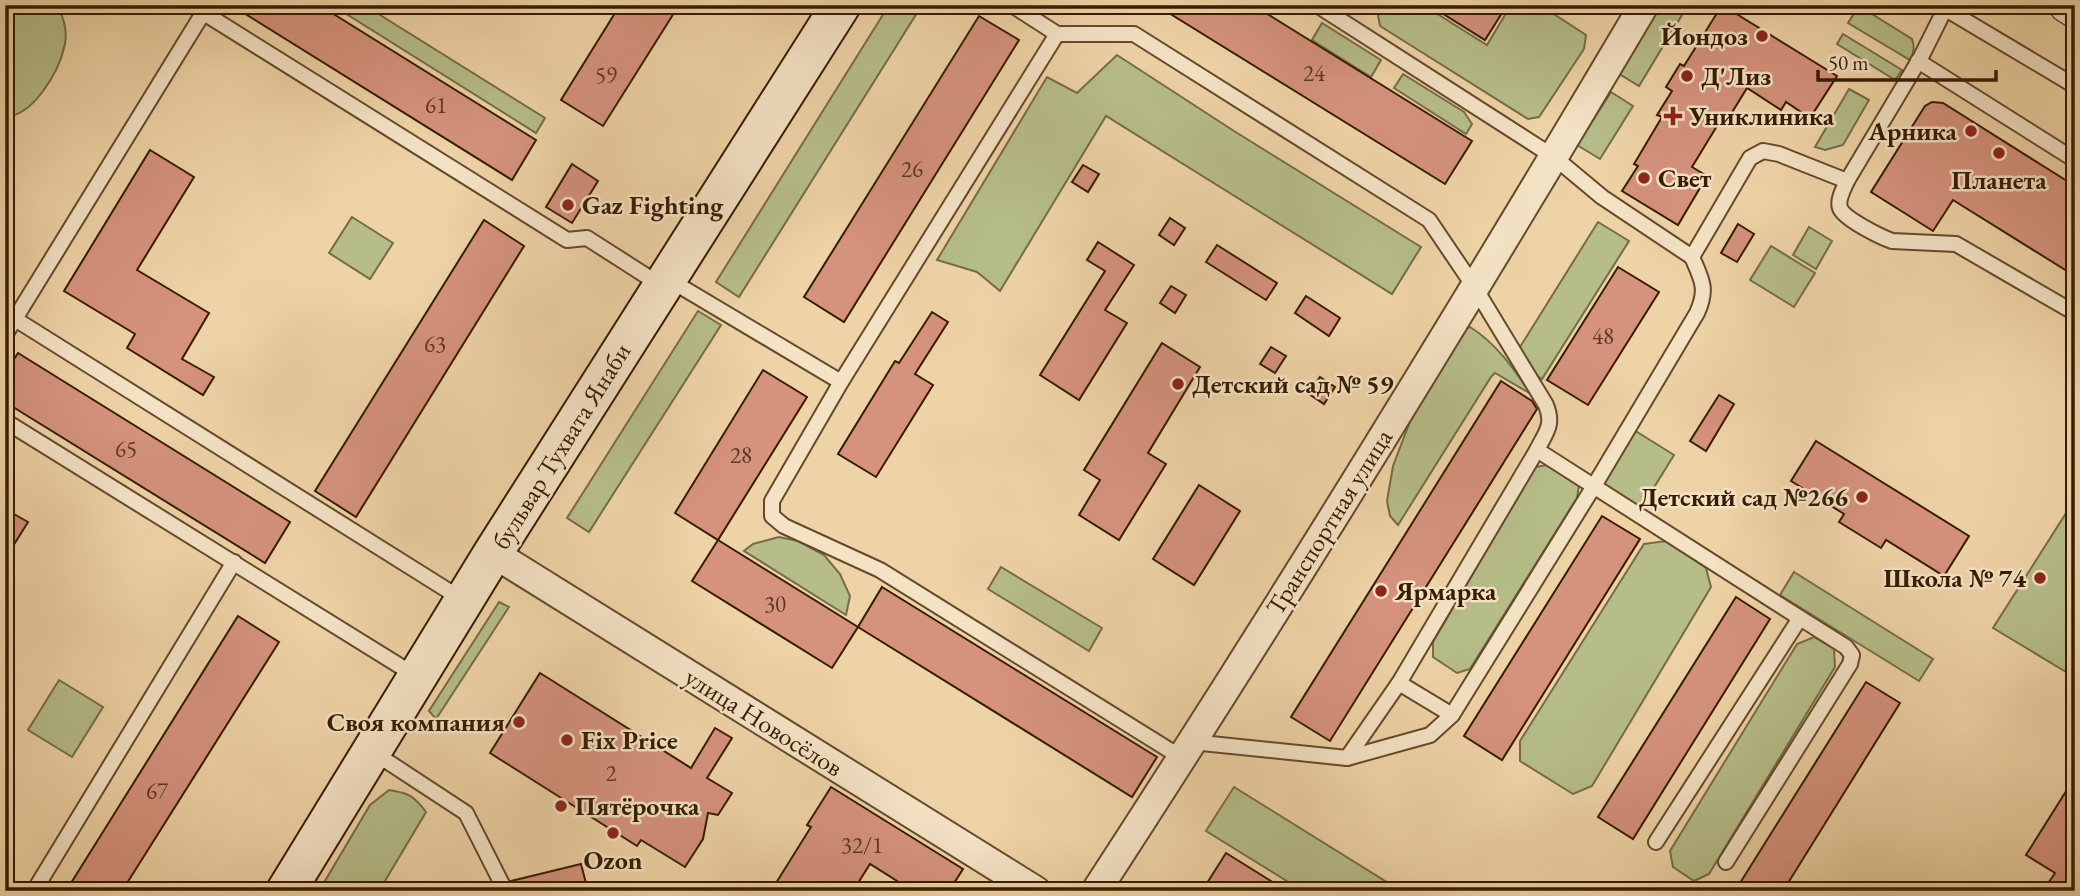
<svg xmlns="http://www.w3.org/2000/svg" width="2080" height="896" viewBox="0 0 2080 896" font-family="'EB Garamond',serif">
  <style>
    .green { fill: #b6bd89; stroke: #766c45; stroke-width: 2 }
    .building { fill: #d5927d; stroke: #361c01; stroke-width: 2 }
    .lines { fill: none; stroke-linecap: round; stroke-linejoin: round }
    .service-casing { stroke: #644a2a; stroke-width: 18 }
    .minor-casing { stroke: #644a2a; stroke-width: 32 }
    .tertiary-casing { stroke: #644a2a; stroke-width: 38 }
    .secondary-casing { stroke: #361c01; stroke-width: 42 }
    .service { stroke: #f4e2c5; stroke-width: 14 }
    .minor { stroke: #f4e2c5; stroke-width: 28 }
    .tertiary { stroke: #f4e2c5; stroke-width: 35 }
    .secondary { stroke: #f4e2c5; stroke-width: 38 }
    .poi-dot { fill: #8f2418; stroke: #f4e2c5; stroke-width: 2.5 }
    .labels { text-anchor: middle; dominant-baseline: central; stroke-width: 5; stroke-linejoin: round; paint-order: stroke }
    .number-label { font-size: 23px; fill: #5e3a20 }
    .poi-label { font-size: 26px; font-weight: bold; fill: #361c01; stroke: #f4e2c5; text-anchor: start }
    .street-label { font-size: 26px; fill: #361c01; stroke: #f4e2c5 }
  </style>
  <rect width="100%" height="100%" fill="#eed3a6"/>
  <filter id="stains"><feTurbulence type="fractalNoise" baseFrequency=".00286" numOctaves="4"/><feColorMatrix values="0 0 0 0 .2 0 0 0 0 .09 0 0 0 0 .02 0 0 0 .5 -.17"/></filter>
  <radialGradient id="worn" r=".72"><stop offset=".6" stop-color="#630" stop-opacity="0"/><stop offset="1" stop-color="#630" stop-opacity=".3"/></radialGradient>
  <g class="green">
    <path d="M5 5H57C64 18 68 34 64 48 58 73 33 116 5 117Z"/>
    <polygon points="332,5 364,5 545,118 536,133"/>
    <polygon points="889,5 922,5 739,297 716,282"/>
    <polygon points="1384,5 1423,5 1487,45 1511,5 1540,5 1586,35 1584,49 1539,117 1528,119 1380,26 1378,15"/>
    <polygon points="1657,5 1688,5 1639,86 1616,72"/>
    <path d="M1859 6 1912 39C1915 47 1914 52 1910 60L1848 23Z"/>
    <polygon points="1322,23 1381,60 1371,77 1312,40"/>
    <polygon points="1843,34 1902,70 1895,80 1837,44"/>
    <polygon points="1117,55 1234,131 1421,247 1392,294 1106,116 1000,291 977,272 937,260 1047,77 1077,93"/>
    <polygon points="1403,74 1464,112 1472,124 1466,134 1394,88"/>
    <polygon points="1849,89 1869,100 1843,145 1825,150 1815,147"/>
    <polygon points="1611,92 1633,106 1600,159 1577,145"/>
    <polygon points="352,217 393,243 370,279 329,253"/>
    <polygon points="1598,222 1629,241 1542,379 1533,373 1520,347"/>
    <polygon points="1809,227 1832,241 1816,269 1793,255"/>
    <polygon points="1771,246 1815,273 1794,307 1750,280"/>
    <polygon points="698,311 721,325 589,532 567,518"/>
    <path d="M1470 327C1496 343 1514 369 1531 394L1495 373 1491 377 1398 525 1390 516 1387 501 1393 466 1411 419 1460 333Z"/>
    <polygon points="1634,430 1674,455 1640,510 1600,485"/>
    <polygon points="1548,465 1579,485 1577,498 1470,669 1457,673 1433,657 1433,642 1535,467"/>
    <polygon points="2075,499 2075,669 2071,675 1993,628"/>
    <polygon points="779,537 798,541 824,555 840,574 850,596 846,615 744,551 753,544"/>
    <polygon points="1666,541 1706,568 1711,587 1592,786 1573,794 1520,761 1520,741 1644,544"/>
    <polygon points="1001,567 1102,628 1089,651 988,589"/>
    <polygon points="1794,572 1933,659 1919,681 1780,595"/>
    <polygon points="499,602 509,607 436,719 429,711"/>
    <polygon points="1814,637 1834,649 1835,667 1709,874 1694,881 1673,867 1670,851 1797,644"/>
    <polygon points="59,680 103,707 72,757 28,730"/>
    <polygon points="1234,787 1393,886 1391,891 1303,891 1206,831"/>
    <path d="M389 790C409 793 414 796 426 812L379 891H319L370 805Z"/>
  </g>
  <g class="building">
    <polygon points="231,5 319,5 536,140 512,180"/>
    <polygon points="620,5 679,5 603,126 561,100"/>
    <polygon points="1156,5 1253,5 1472,141 1445,184"/>
    <polygon points="1429,5 1507,5 1485,40"/>
    <polygon points="1722,5 1837,76 1810,118 1786,102 1781,110 1747,88 1725,124 1720,121 1692,167 1707,176 1678,225 1622,191 1638,166 1634,164 1662,117 1657,115 1672,91 1666,87 1680,64 1684,66"/>
    <polygon points="979,16 1019,40 844,322 804,297"/>
    <polygon points="1932,102 1943,103 2075,186 2075,276 1953,200 1933,231 1871,192 1925,106"/>
    <polygon points="150,150 194,177 137,270 209,313 182,359 214,377 203,395 127,348 135,334 64,291"/>
    <polygon points="572,164 598,181 572,223 546,207"/>
    <polygon points="1083,165 1099,174 1088,192 1072,182"/>
    <polygon points="1170,218 1185,228 1174,245 1159,235"/>
    <polygon points="484,220 524,246 356,517 315,491"/>
    <polygon points="1738,224 1754,234 1737,262 1721,253"/>
    <polygon points="1098,242 1134,265 1105,310 1127,323 1079,400 1040,375 1105,271 1087,260"/>
    <polygon points="1217,245 1277,283 1266,300 1206,262"/>
    <polygon points="1618,267 1659,292 1588,405 1547,380"/>
    <polygon points="1171,286 1186,295 1175,313 1160,303"/>
    <polygon points="1306,296 1340,318 1329,336 1295,313"/>
    <polygon points="932,312 948,322 915,374 933,385 876,477 838,454 895,361 899,363"/>
    <polygon points="1162,343 1200,367 1148,453 1166,464 1119,540 1079,515 1100,480 1084,470"/>
    <polygon points="1271,347 1286,356 1275,373 1260,364"/>
    <polygon points="18,353 290,522 265,563 5,402 5,373"/>
    <polygon points="763,370 807,397 718,540 675,513"/>
    <polygon points="1320,377 1335,387 1324,404 1309,394"/>
    <polygon points="1501,381 1532,401 1537,409 1330,741 1291,717"/>
    <polygon points="1719,395 1734,404 1706,451 1690,441"/>
    <polygon points="1816,441 1969,536 1944,576 1886,540 1881,548 1839,522 1844,514 1791,481"/>
    <polygon points="1199,485 1240,511 1194,585 1153,559"/>
    <polygon points="5,509 28,522 5,559"/>
    <polygon points="1602,516 1640,539 1502,760 1464,736"/>
    <polygon points="718,540 858,627 832,668 692,581"/>
    <polygon points="882,587 1157,757 1132,797 858,627"/>
    <polygon points="1736,597 1770,619 1633,839 1598,817"/>
    <polygon points="238,616 279,642 122,891 66,891"/>
    <polygon points="540,673 691,768 715,728 732,738 707,778 732,793 718,815 708,813 703,839 685,867 641,840 637,846 490,753"/>
    <polygon points="1866,682 1900,703 1783,891 1735,891"/>
    <polygon points="2075,777 2075,891 2043,891 2055,873 2026,855"/>
    <polygon points="831,787 963,869 949,891 913,891 870,864 853,891 771,891 811,827 807,825"/>
    <polygon points="1226,853 1287,891 1202,891"/>
    <polygon points="581,864 588,891 515,891 511,881"/>
  </g>
  <g class="lines">
    <g class="service-casing">
      <g id="service">
        <path d="M1012 5 1057 34H1134L1429 220 1475 288 1546 405C1554 425 1546 432 1537 450L1399 683 1347 758 1192 742"/>
        <polyline points="1317,5 1554,157 1602,197 1692,257 1750,158 1763,151 1779,154 1847,181 1921,57 1947,5"/>
        <polyline points="1939,5 2075,86"/>
        <polyline points="204,13 567,240 587,238 662,286"/>
        <polyline points="1918,61 2075,160"/>
        <path d="M1847 181C1844 188 1837 200 1840 208 1844 219 1881 237 1892 241L1956 244 2075 313"/>
        <polyline points="668,279 841,382 772,501 772,516 784,526 880,570 1182,758"/>
        <polyline points="15,319 463,600"/>
        <polyline points="5,335 208,5"/>
        <polyline points="841,382 1057,34"/>
        <polyline points="5,421 416,676"/>
        <polyline points="1537,450 1800,618"/>
        <path d="M1399 683 1452 715 1594 486 1697 313C1708 289 1702 280 1692 257"/>
        <polyline points="373,752 466,813 505,890"/>
        <polyline points="1347,758 1430,735 1452,715"/>
        <polyline points="1656,842 1800,618 1846,647 1852,655 1850,664 1726,862"/>
        <polyline points="34,891 234,562"/>
      </g>
    </g>
    <g class="minor-casing">
      <g id="minor">
        <polyline points="493,553 1036,891"/>
        <path d="M1096 891C1285 600 1467 304 1644 5"/>
      </g>
    </g>
    <g class="tertiary-casing">
      <polyline id="tertiary" points="2067,5 2075,10"/>
    </g>
    <g class="secondary-casing">
      <polyline id="secondary" points="286,891 493,553 841,5"/>
    </g>
    <use href="#service" class="service"/>
    <use href="#minor" class="minor"/>
    <use href="#tertiary" class="tertiary"/>
    <use href="#secondary" class="secondary"/>
  </g>
  <g class="poi-dot">
    <circle cx="1762" cy="36" r="7"/>
    <circle cx="1687" cy="76" r="7"/>
    <path d="M1669.5 105.5h7v7h7v7h-7v7h-7v-7h-7v-7h7z"/>
    <circle cx="1971" cy="131" r="7"/>
    <circle cx="1999" cy="153" r="7"/>
    <circle cx="1644" cy="178" r="7"/>
    <circle cx="568" cy="205" r="7"/>
    <circle cx="1178" cy="384" r="7"/>
    <circle cx="1862" cy="497" r="7"/>
    <circle cx="2040" cy="578" r="7"/>
    <circle cx="1381" cy="591" r="7"/>
    <circle cx="519" cy="722" r="7"/>
    <circle cx="567" cy="740" r="7"/>
    <circle cx="561" cy="806" r="7"/>
    <circle cx="613" cy="833" r="7"/>
  </g>
  <g class="labels">
    <g class="number-label">
      <text x="1314" y="73">24</text>
      <text x="606" y="75">59</text>
      <text x="436" y="105">61</text>
      <text x="912" y="169">26</text>
      <text x="1603" y="336">48</text>
      <text x="435" y="344">63</text>
      <text x="126" y="449">65</text>
      <text x="741" y="455">28</text>
      <text x="775" y="604">30</text>
      <text x="611" y="773">2</text>
      <text x="157" y="791">67</text>
      <text x="862" y="845">32/1</text>
    </g>
    <g class="poi-label">
      <text x="1748" y="36" text-anchor="end">Йондоз</text>
      <text x="1701" y="76">Д'Лиз</text>
      <text x="1689" y="116">Униклиника</text>
      <text x="1957" y="131" text-anchor="end">Арника</text>
      <text x="1658" y="178">Свет</text>
      <text x="1999" y="180" text-anchor="middle">Планета</text>
      <text x="582" y="205">Gaz Fighting</text>
      <text x="1192" y="384">Детский сад № 59</text>
      <text x="1848" y="497" text-anchor="end">Детский сад №266</text>
      <text x="2026" y="578" text-anchor="end">Школа № 74</text>
      <text x="1395" y="591">Ярмарка</text>
      <text x="505" y="722" text-anchor="end">Своя компания</text>
      <text x="581" y="740">Fix Price</text>
      <text x="575" y="806">Пятёрочка</text>
      <text x="613" y="860" text-anchor="middle">Ozon</text>
    </g>
    <g class="street-label">
      <text transform="translate(561 446) rotate(-58)">бульвар Тухвата Янаби</text>
      <text transform="translate(1329 522) rotate(-58)">Транспортная улица</text>
      <text transform="translate(764 722) rotate(32)">улица Новосёлов</text>
    </g>
  </g>
  <rect width="2080" height="896" fill="none" stroke="#eed3a6" stroke-width="28"/>
  <rect x="7" y="7" width="2066" height="882" fill="none" stroke="#361c01" stroke-width="3.5"/>
  <rect x="14" y="14" width="2052" height="868" fill="none" stroke="#361c01" stroke-width="2"/>
  <path d="M1818 70v10h178v-10" fill="none" stroke="#361c01" stroke-width="3.5"/>
  <text x="1828" y="70" font-size="21" fill="#361c01" stroke="#f4e2c5" stroke-width="5" paint-order="stroke">50 m</text>
  <rect width="100%" height="100%" filter="url(#stains)"/>
  <rect width="100%" height="100%" fill="url(#worn)"/>
</svg>
